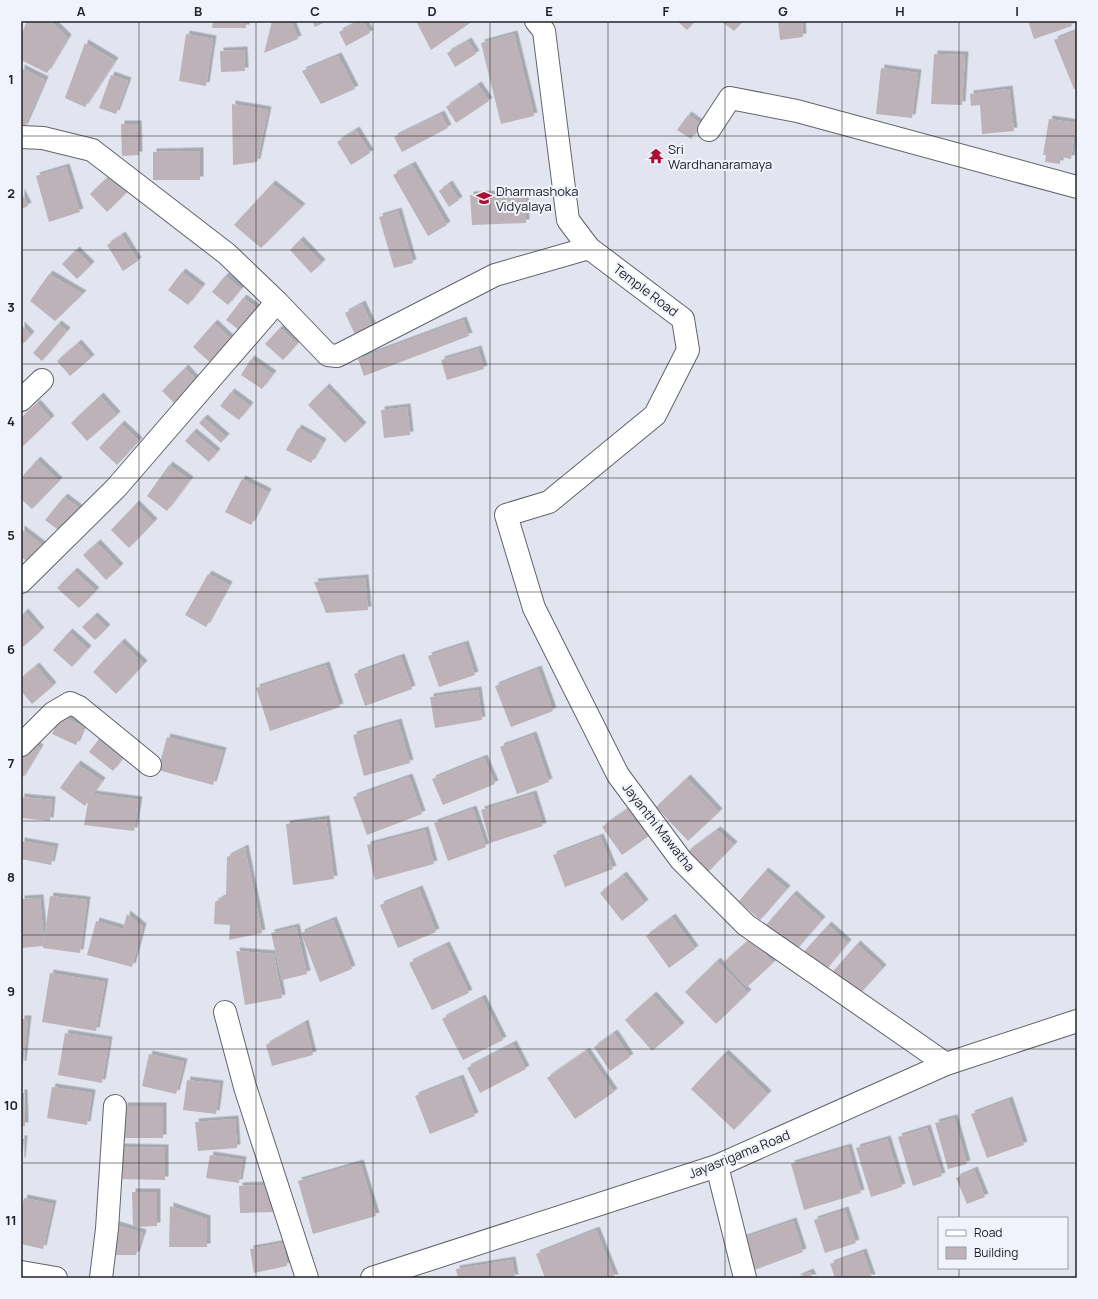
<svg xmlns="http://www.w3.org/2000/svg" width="1098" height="1299" viewBox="0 0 1098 1299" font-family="Manrope,sans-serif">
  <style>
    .building { fill: #bcb2b7; filter: url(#shadow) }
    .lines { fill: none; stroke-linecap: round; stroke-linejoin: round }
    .minor-casing { stroke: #62646c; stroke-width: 24 }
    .tertiary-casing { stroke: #62646c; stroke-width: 24 }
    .minor { stroke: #fff; stroke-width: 22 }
    .tertiary { stroke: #fff; stroke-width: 22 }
    .grid { fill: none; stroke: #222326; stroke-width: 1; stroke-opacity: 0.55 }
    .labels { text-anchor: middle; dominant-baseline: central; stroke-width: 4; stroke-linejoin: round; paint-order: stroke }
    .poi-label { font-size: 13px; fill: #222326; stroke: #f0f2fc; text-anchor: start }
    .street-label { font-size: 13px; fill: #222326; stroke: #f0f2fc }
    .neatline { fill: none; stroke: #222326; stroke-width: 1.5 }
    .grid-label { font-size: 13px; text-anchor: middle; font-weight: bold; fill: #222326 }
  </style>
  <defs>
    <filter id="shadow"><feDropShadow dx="3.5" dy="-3.5" stdDeviation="0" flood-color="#0004"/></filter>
  </defs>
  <rect width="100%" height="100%" fill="#e2e5ef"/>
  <g class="building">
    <polygon points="27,21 51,21 68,38 47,73 21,60 21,35"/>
    <polygon points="213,21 246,21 246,28 212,28"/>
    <polygon points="272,21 291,21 298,39 264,53"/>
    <polygon points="312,21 327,21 315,27"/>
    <polygon points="360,21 363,21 370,33 346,46 339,32"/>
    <polygon points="416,21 473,21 431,50"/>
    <polygon points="677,21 695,21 687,30"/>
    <polygon points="721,21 743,21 734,31"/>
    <polygon points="778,21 802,21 803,37 780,40"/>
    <polygon points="1028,21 1070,21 1072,26 1034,39"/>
    <polygon points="1076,31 1077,34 1077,88 1074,89 1054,40"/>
    <polygon points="186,34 213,39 206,86 179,81"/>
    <polygon points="514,34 534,116 501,124 481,43"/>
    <polygon points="468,41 476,54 455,67 447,53"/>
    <polygon points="85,43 115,61 85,107 65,98"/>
    <polygon points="244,50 245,71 221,72 220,51"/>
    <polygon points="934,54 965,55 962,105 931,104"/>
    <polygon points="338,56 355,89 321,104 302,71"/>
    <polygon points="21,68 45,80 24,128 21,127"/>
    <polygon points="881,68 918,73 912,118 876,114"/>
    <polygon points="111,75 128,81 116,114 99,108"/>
    <polygon points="478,85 489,101 456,123 446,107"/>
    <polygon points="1009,89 1014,131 982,134 980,105 971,106 970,94"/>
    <polygon points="232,104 268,110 257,162 233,165"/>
    <polygon points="441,114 448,128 402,152 394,137"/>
    <polygon points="688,115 701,124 691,139 677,130"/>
    <polygon points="1049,119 1076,123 1071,159 1060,157 1060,164 1045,162 1046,155 1043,155"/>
    <polygon points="121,124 138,124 139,155 122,156"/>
    <polygon points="356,130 370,153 351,165 337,142"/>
    <polygon points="200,151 200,180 153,180 153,152"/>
    <polygon points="412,165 447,225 428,236 393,175"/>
    <polygon points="66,167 80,212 49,222 36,176"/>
    <polygon points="112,173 129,190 107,212 90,194"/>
    <polygon points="272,184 302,207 261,248 234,225"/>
    <polygon points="449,184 459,200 449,207 439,191"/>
    <polygon points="21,192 28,206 21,209"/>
    <polygon points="525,193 526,223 472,225 470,195"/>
    <polygon points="398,211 413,263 394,268 379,217"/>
    <polygon points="122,235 138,261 123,271 107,245"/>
    <polygon points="300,240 322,263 311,273 290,250"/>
    <polygon points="76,250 91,265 77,279 62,264"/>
    <polygon points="182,272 202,287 188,305 168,290"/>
    <polygon points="49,274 83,294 55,321 30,301"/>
    <polygon points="225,276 241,289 228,305 212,292"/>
    <polygon points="243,298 261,311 243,333 226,320"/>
    <polygon points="362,304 373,328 356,337 345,313"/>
    <polygon points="463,320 469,336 364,376 358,359"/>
    <polygon points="214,323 234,342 213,365 193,347"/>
    <polygon points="58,324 67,331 42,361 33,353"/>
    <polygon points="21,325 31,335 21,346"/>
    <polygon points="280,328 297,344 283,360 265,344"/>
    <polygon points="78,343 91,358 70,376 57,361"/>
    <polygon points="478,349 484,369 447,380 441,360"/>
    <polygon points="251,359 273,374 262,389 241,375"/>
    <polygon points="185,368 197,381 174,403 162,391"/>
    <polygon points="326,387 363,426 345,443 308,405"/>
    <polygon points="231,392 250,406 239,420 220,406"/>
    <polygon points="100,396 117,415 87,441 71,423"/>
    <polygon points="37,403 51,419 21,448 21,418"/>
    <polygon points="407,407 410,435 384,438 381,410"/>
    <polygon points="204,418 226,437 221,443 199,423"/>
    <polygon points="121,424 139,441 117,465 99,448"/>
    <polygon points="298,428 323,442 311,463 286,450"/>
    <polygon points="193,432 217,452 209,462 185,441"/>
    <polygon points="37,460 59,481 32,509 21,499 21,478"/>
    <polygon points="169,465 190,480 167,511 147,496"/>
    <polygon points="242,479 268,492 251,525 225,512"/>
    <polygon points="64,497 80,509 61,532 45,520"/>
    <polygon points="136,504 154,522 129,548 111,530"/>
    <polygon points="21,529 45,547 32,565 21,557"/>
    <polygon points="97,543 120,567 106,580 83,555"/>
    <polygon points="74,571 96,591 79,608 57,588"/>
    <polygon points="208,574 229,585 206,627 185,615"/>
    <polygon points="365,578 368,610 326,613 314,582"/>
    <polygon points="25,612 41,631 23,647 21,644 21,616"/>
    <polygon points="94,616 107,628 95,640 82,627"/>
    <polygon points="69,632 88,649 72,667 53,650"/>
    <polygon points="121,642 144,664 116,694 93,672"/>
    <polygon points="465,644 475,675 439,687 428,656"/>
    <polygon points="401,657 412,689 365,706 354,674"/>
    <polygon points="326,665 340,707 270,731 256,688"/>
    <polygon points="36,666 53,686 32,704 21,691 21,678"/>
    <polygon points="538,669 553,711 511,727 495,686"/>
    <polygon points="478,690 482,720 435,728 430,697"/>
    <polygon points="61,716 84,727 76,745 52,734"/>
    <polygon points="398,722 410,763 364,776 353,735"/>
    <polygon points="103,734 127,752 113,771 89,752"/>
    <polygon points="533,735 549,782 517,794 500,747"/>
    <polygon points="22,737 40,748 21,780 21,739"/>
    <polygon points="167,737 223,751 213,785 158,770"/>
    <polygon points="484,758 495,784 443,805 432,779"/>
    <polygon points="77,764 102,781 93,794 139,800 134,831 84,825 88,802 85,806 60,788"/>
    <polygon points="409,777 422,814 367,835 353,797"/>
    <polygon points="687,778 719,812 688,841 656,807"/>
    <polygon points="533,794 543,826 490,843 481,810"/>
    <polygon points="21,797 52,800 50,821 21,818"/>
    <polygon points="629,808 649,836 622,855 602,827"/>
    <polygon points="473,809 486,847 448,861 434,823"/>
    <polygon points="326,819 334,879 293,885 286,824"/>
    <polygon points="425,830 434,864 375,880 367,845"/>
    <polygon points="717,830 734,845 707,873 687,852"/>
    <polygon points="600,837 613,869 565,887 553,855"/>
    <polygon points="21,841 55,847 51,865 21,859"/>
    <polygon points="245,848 262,933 229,940 230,925 214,924 215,902 226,896 227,857"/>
    <polygon points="765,871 787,889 760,920 739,901"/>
    <polygon points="623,875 645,903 622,921 600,893"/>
    <polygon points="419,889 436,932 398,948 380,905"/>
    <polygon points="793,894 822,920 795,951 766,925"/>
    <polygon points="50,896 87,900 80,953 43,948 43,946 21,948 21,899 40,898 44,941"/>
    <polygon points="127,914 143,927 132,967 87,955 96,921 123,929"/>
    <polygon points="672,917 695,949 669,968 646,936"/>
    <polygon points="333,920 352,969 320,982 301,933"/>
    <polygon points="828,925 848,943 823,973 802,954"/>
    <polygon points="296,927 307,974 282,980 271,933"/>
    <polygon points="751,938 773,963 747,987 724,962"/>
    <polygon points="857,944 883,968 855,999 829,976"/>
    <polygon points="446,945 469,993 432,1010 409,963"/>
    <polygon points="236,951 274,954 282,998 245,1005"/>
    <polygon points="717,961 748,993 716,1024 685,992"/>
    <polygon points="50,973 105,982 96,1031 42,1022"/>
    <polygon points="653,995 681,1026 652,1051 625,1020"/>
    <polygon points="482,998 503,1040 463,1060 442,1019"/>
    <polygon points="21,1019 28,1019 23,1064 21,1064"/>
    <polygon points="305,1023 313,1055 272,1066 266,1045"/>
    <polygon points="65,1033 109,1040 102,1083 58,1075"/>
    <polygon points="614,1033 630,1057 610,1071 594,1047"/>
    <polygon points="513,1044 526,1069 480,1093 467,1068"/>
    <polygon points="586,1051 614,1092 575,1119 547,1078"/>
    <polygon points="725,1053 768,1094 734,1130 691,1089"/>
    <polygon points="149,1054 184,1062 176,1094 142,1086"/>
    <polygon points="460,1078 475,1116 430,1134 415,1096"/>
    <polygon points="187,1080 220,1084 216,1114 183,1110"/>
    <polygon points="52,1087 92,1093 87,1125 47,1118"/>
    <polygon points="21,1093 24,1093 25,1126 21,1126"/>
    <polygon points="1009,1100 1024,1145 987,1158 971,1114"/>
    <rect x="124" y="1106" width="39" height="32"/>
    <polygon points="954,1118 967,1164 948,1169 935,1123"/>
    <polygon points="235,1119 237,1148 198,1151 195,1122"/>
    <polygon points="927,1128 942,1176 913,1186 898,1137"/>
    <polygon points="21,1139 24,1139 22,1161 21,1161"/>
    <polygon points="887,1139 902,1187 871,1197 856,1148"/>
    <polygon points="120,1147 165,1148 165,1180 119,1179"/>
    <polygon points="848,1147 861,1193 804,1210 791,1164"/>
    <polygon points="210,1155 243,1160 239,1183 206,1178"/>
    <polygon points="360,1163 376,1216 313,1234 298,1181"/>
    <polygon points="974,1170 985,1197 967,1204 956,1178"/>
    <polygon points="264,1185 274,1212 240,1213 239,1186"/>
    <polygon points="132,1192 157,1192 157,1226 133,1227"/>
    <polygon points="24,1198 53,1204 43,1249 21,1244 21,1211"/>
    <polygon points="170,1206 207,1219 207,1247 169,1247"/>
    <polygon points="845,1210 856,1243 825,1253 814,1220"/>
    <polygon points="793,1221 803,1252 749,1272 738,1240"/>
    <polygon points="113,1224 143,1233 136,1255 112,1255"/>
    <polygon points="596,1230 615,1278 545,1278 536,1254"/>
    <polygon points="283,1243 287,1266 254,1273 250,1249"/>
    <polygon points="863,1252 872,1278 835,1278 830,1264"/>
    <polygon points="512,1260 515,1278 458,1278 456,1269"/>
    <polygon points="810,1272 813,1278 796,1278"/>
  </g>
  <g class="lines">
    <g class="minor-casing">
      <g id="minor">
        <polyline points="536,21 544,31 568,220 589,248 683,319 688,350 655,415 549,502 506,515 534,608 618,775 681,860 746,925 946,1064"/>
        <polyline points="709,130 730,98 797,111 1077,187"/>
        <polyline points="21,137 43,138 92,150 227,254 277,302 328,355 337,356 495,275 589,248"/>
        <polyline points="21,400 42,380"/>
        <polyline points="21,582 116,488 277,302"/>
        <polyline points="21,745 53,713 70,703 79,707 150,765"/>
        <polyline points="225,1012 245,1087 307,1278"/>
        <polyline points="717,1166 745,1278"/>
        <polyline points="101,1278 107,1229 115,1106"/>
      </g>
    </g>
    <g class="tertiary-casing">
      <g id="tertiary">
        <polyline points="21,1272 56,1278"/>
        <polyline points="372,1278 717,1166 946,1064 1077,1021"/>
      </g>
    </g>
    <use href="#minor" class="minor"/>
    <use href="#tertiary" class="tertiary"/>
  </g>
  <path class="grid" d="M139 21V1278M256 21V1278M373 21V1278M490 21V1278M608 21V1278M725 21V1278M842 21V1278M959 21V1218M21 136H1077M21 250H1077M21 364H1077M21 478H1077M21 592H1077M21 707H1077M21 821H1077M21 935H1077M21 1049H1077M21 1163H1077M959 1268V1278"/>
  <defs>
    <g id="temple-bare" transform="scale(1.2)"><path d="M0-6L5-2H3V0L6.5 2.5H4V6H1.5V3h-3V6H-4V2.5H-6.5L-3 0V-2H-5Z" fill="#a81034" stroke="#f0f2fc" stroke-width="2.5" paint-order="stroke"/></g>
    <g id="school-bare" transform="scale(1.2)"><path d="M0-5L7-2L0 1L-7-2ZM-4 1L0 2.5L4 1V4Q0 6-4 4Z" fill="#a81034" stroke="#f0f2fc" stroke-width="2.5" paint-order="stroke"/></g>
  </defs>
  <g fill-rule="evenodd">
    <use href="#temple-bare" x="656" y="156"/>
    <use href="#school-bare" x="484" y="198"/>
  </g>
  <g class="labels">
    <g class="poi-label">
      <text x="668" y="149">Sri<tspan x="668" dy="15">Wardhanaramaya</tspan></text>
      <text x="496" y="191">Dharmashoka<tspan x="496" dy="15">Vidyalaya</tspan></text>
    </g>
    <g class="street-label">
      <text transform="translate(646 290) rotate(37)">Temple Road</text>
      <text transform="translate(659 827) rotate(52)">Jayanthi Mawatha</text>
      <text transform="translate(739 1154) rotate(-22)">Jayasrigama Road</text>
    </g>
  </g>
  <rect width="1098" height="1299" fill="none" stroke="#f0f2fc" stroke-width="44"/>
  <rect x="938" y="1217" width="130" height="52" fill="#f0f2fc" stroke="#9e9fa6"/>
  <rect x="946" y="1230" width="20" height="6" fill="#ffffff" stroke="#9e9fa6"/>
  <text x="974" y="1237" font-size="12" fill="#222326">Road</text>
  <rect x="946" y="1247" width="20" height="12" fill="#bcb2b7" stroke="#9e9fa6"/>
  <text x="974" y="1257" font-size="12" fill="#222326">Building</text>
  <rect x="22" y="22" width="1054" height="1255" class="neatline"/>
  <g class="grid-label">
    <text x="81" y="16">A</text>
    <text x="198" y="16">B</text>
    <text x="315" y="16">C</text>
    <text x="432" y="16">D</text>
    <text x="549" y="16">E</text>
    <text x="666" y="16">F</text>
    <text x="783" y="16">G</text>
    <text x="900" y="16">H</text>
    <text x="1017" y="16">I</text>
    <text x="11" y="84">1</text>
    <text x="11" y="198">2</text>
    <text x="11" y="312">3</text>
    <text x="11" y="426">4</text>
    <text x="11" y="540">5</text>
    <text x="11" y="654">6</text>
    <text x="11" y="768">7</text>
    <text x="11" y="882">8</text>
    <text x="11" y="996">9</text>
    <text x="11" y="1110">10</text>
    <text x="11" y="1225">11</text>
  </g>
</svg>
